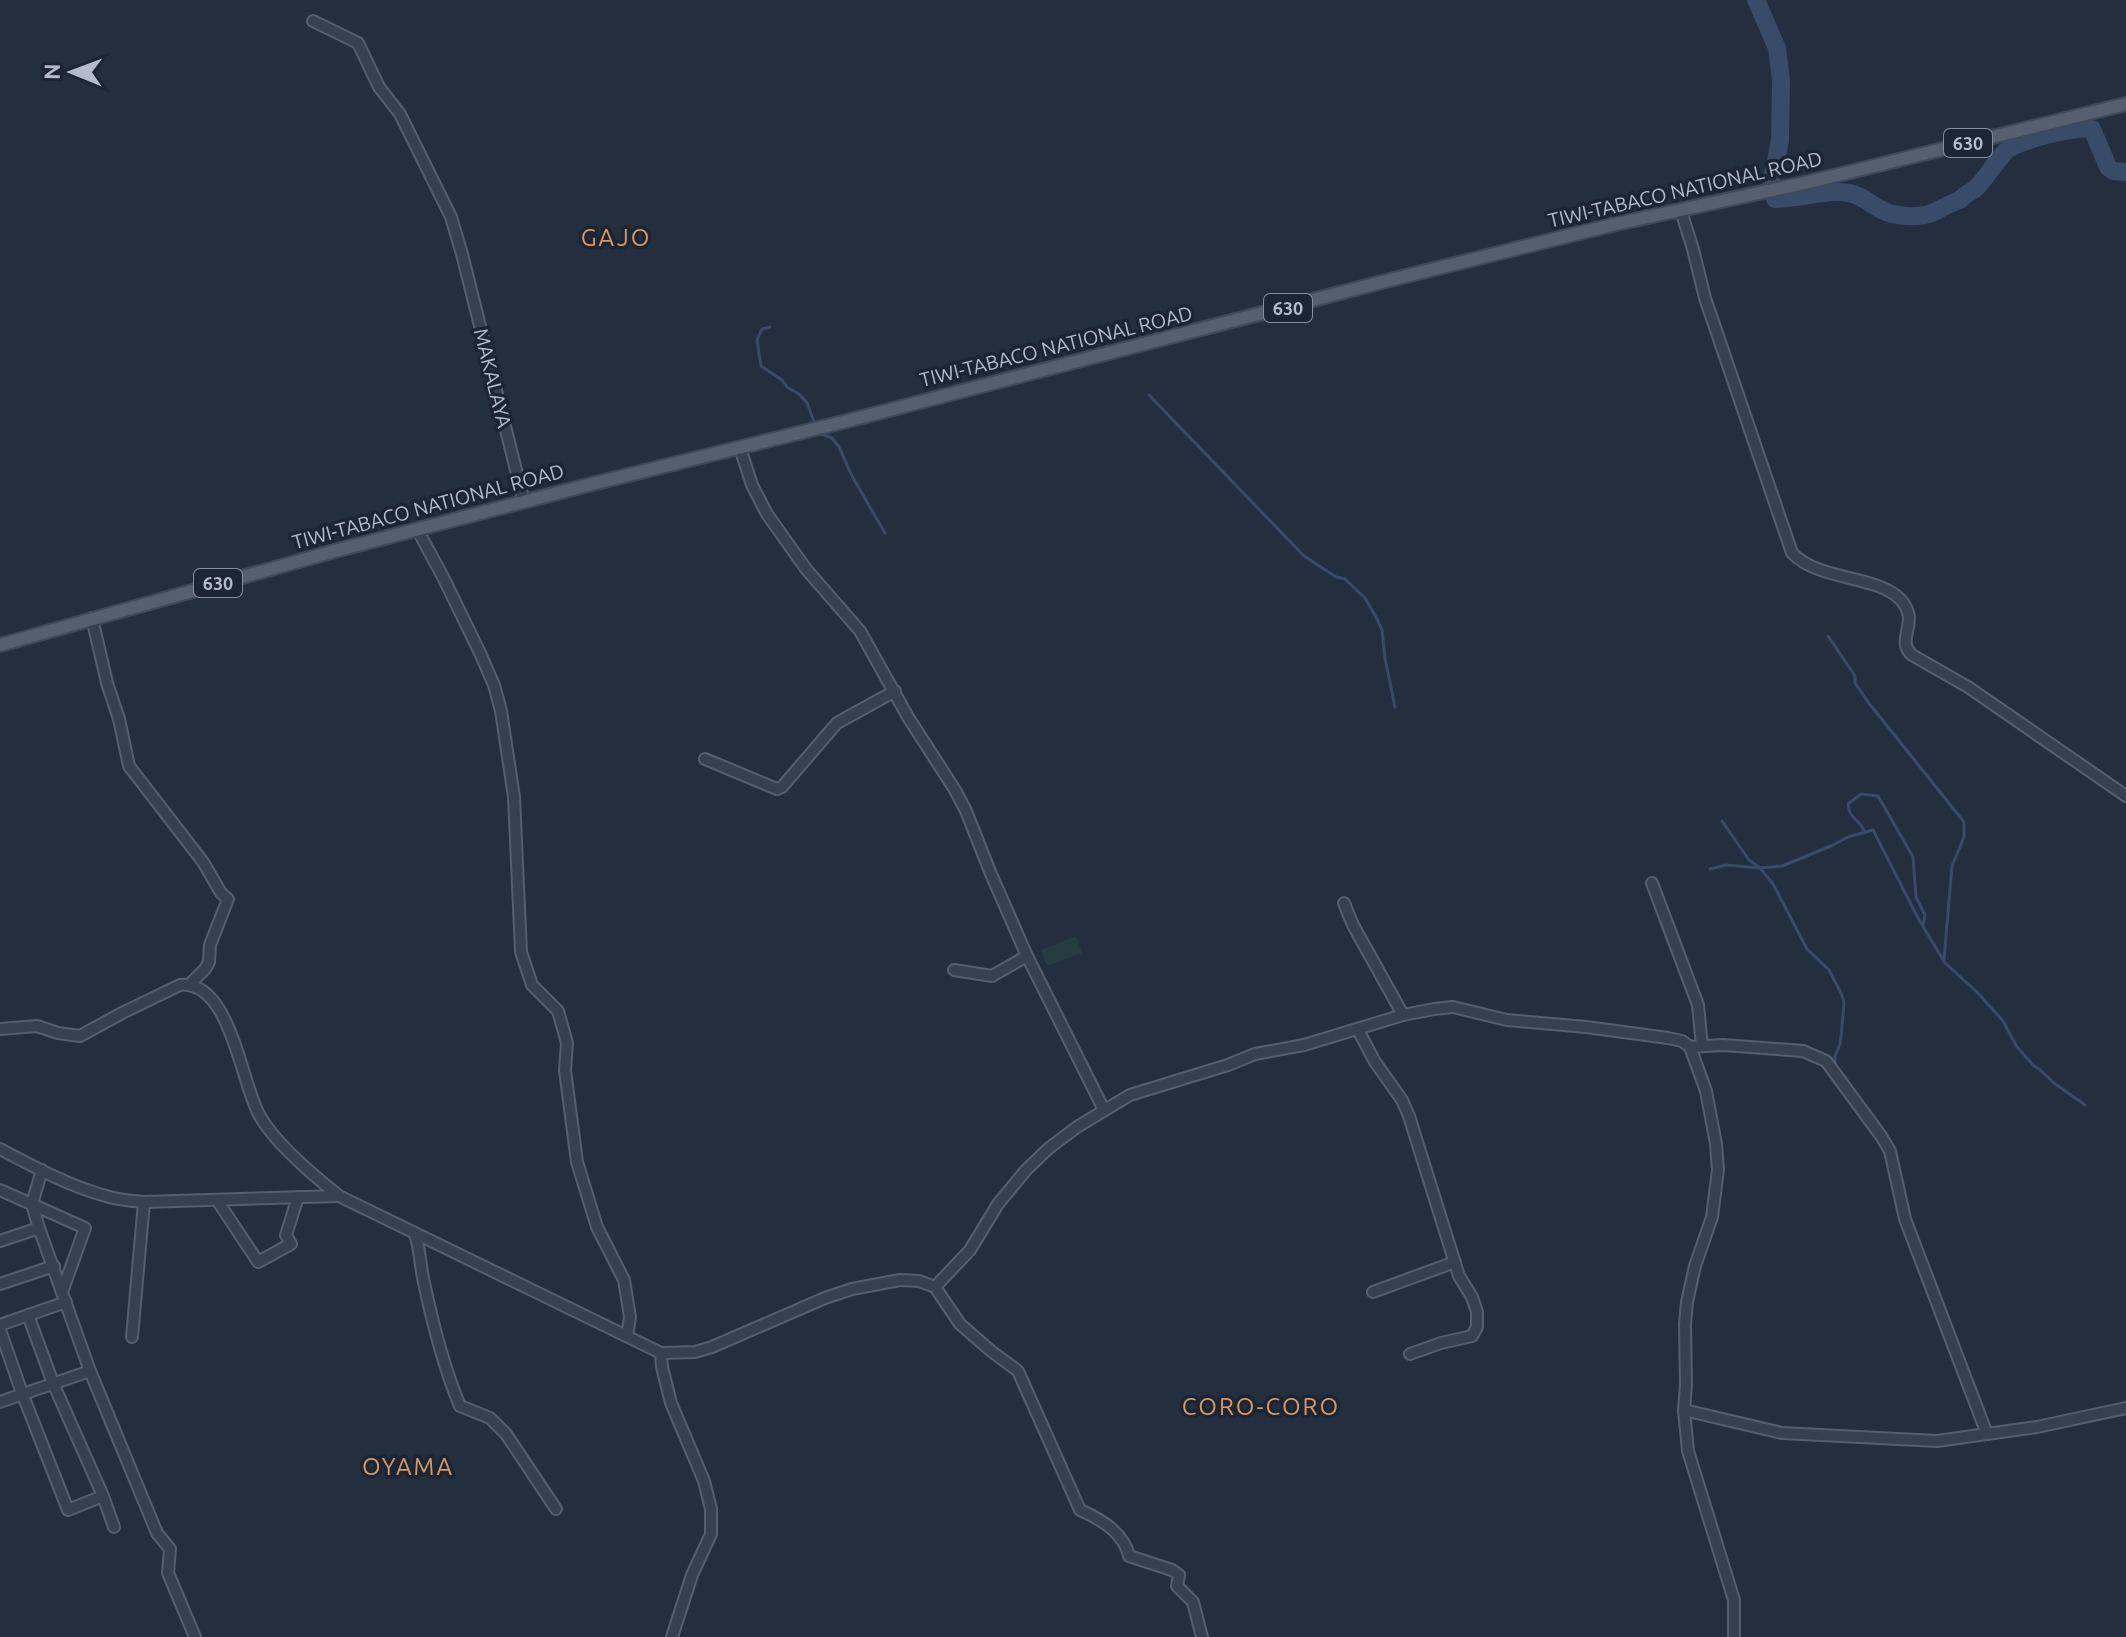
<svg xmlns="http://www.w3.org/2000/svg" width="2126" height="1637" viewBox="0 0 2126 1637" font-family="Ubuntu,sans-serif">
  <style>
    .green { fill: #253c40 }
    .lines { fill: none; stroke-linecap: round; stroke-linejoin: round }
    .stream { stroke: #384b68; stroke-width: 3 }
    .river { stroke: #384b68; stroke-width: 18 }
    .minor-casing { stroke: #555e6d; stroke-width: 14 }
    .major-casing { stroke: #404958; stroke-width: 16 }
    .minor { stroke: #37404f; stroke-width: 10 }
    .major { stroke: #555f6f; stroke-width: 12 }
    .labels { text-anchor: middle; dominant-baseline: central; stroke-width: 7; stroke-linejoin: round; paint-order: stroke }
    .shield { fill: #1c2534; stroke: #868e9d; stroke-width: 2 }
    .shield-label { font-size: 18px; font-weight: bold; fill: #b3bbca }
    .street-label { font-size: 20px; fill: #b3bbca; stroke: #1c2534 }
    .quarter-label { font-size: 24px; letter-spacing: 2px; fill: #d89860; stroke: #1c2534 }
  </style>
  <rect width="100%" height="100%" fill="#232e3f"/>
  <polygon class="green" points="1076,936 1082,953 1047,966 1041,950"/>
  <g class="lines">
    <g class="stream">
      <polyline points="770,327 762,329 757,340 761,366 782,380 787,387 799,394 807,403 815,424"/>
      <polyline points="1149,395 1304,556 1336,577 1345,579 1365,598 1376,617 1382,630 1385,658 1395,707"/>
      <polyline points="819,431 821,434 832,438 839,447 852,476 885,533"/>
      <polyline points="1828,636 1855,676 1855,683 1868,702 1964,822 1964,837 1952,866 1944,959"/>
      <polyline points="1722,821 1749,860 1760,868 1773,884 1807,949 1829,970 1841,993 1844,1002 1842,1027 1840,1044 1835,1056 1835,1064"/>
      <path d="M1864 831C1860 819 1849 820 1848 804L1861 794 1878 796 1913 857 1916 897 1925 915 1923 926"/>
      <polyline points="1710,869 1726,865 1760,868 1782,866 1831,846 1848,837 1873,830 1918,918 1945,963 1977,992 2003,1021 2017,1047 2034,1066 2039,1069 2054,1083 2085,1105"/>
    </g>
    <path class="river" d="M1756 0 1777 48 1781 80 1780 140 1775 167 1771 180 1775 199C1801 199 1824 189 1849 193 1862 195 1871 205 1882 210 1895 217 1918 218 1932 213 1941 209 1950 203 1960 200 1965 194 1969 193 1975 189 1987 178 1995 161 2007 150 2020 140 2076 126 2092 129L2108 167 2113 171 2126 172"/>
    <g class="minor-casing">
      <g id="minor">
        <polyline points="313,21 358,43 379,87 400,114 451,217 462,254 524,502"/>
        <path d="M1681 211 1693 249 1705 298 1792 553C1819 581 1876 575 1900 599 1922 622 1894 639 1912 655L1968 687 2126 796"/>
        <polyline points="740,448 752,485 767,514 806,569 860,631 908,717 955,790 966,811 991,874 1027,956 1104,1110"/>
        <polyline points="417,529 443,577 480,653 494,685 501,711 514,797 521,952 532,985 558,1011 567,1043 565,1070 577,1162 597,1227 624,1280 630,1317 627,1336"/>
        <polyline points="92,618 107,683 119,719 129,766 203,862 221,893 228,899 210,945 209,962 205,969 190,984"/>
        <polyline points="705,759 777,789 782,787 837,723 895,691"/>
        <polyline points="1652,883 1698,1005 1702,1046"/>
        <polyline points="1344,903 1353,925 1403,1015"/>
        <polyline points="954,970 992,976 1027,956"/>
        <path d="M0 1029 37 1026 58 1033 80 1036 122 1013 180 985C232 980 241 1087 261 1118 277 1145 314 1176 339 1196L661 1353 695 1352 712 1347 825 1298 852 1289 900 1280 919 1281 935 1287 970 1250 998 1204 1026 1170 1049 1148 1077 1127 1130 1095 1228 1065 1255 1054 1304 1045 1403 1015 1434 1009 1453 1007 1507 1020 1586 1027 1668 1038 1682 1041 1690 1047 1723 1045 1803 1051 1826 1061 1881 1136 1890 1151 1905 1219 1987 1434"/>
        <polyline points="1358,1030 1375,1062 1402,1100 1409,1116 1459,1276 1472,1297 1477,1312 1477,1327 1472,1336 1441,1343 1410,1354"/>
        <polyline points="1690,1047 1706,1091 1716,1144 1718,1170 1712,1217 1695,1266 1687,1302 1685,1324 1686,1385 1684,1410 1688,1451 1734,1600 1734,1637"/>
        <path d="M0 1149C34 1167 69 1186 106 1196 118 1200 132 1201 144 1202L339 1196"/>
        <polyline points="42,1170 32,1204 39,1228 90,1371 157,1533 170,1549 168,1573 195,1637"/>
        <polyline points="0,1190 85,1228 62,1292"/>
        <polyline points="217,1200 258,1262 291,1244 286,1235 298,1197"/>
        <path d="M415 1234C420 1249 420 1263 423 1278 432 1321 443 1366 460 1406L490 1418 506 1434 556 1509"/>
        <polyline points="0,1241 39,1228"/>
        <polyline points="0,1284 54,1266"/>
        <path d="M935 1287 960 1324 991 1351 1018 1371 1080 1510C1101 1519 1124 1533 1129 1556L1172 1570 1179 1575 1177 1586 1193 1602 1202 1637"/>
        <polyline points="1373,1292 1455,1262"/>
        <polyline points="28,1315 53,1383 103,1496 114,1527"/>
        <polyline points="0,1325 66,1302"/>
        <polyline points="0,1330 22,1393 68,1510 103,1496"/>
        <polyline points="132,1337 144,1202"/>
        <polyline points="661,1353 662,1367 671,1403 704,1481 711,1509 711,1534 692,1575 672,1637"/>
        <polyline points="0,1402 90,1371"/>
        <polyline points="1684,1410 1782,1433 1937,1441 2037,1427 2126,1408"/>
      </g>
    </g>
    <g class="major-casing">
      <polyline id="major" points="0,645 342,549 592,484 847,421 1386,281 1616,224 1809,182 2126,104"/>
    </g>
    <use href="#minor" class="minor"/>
    <use href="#major" class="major"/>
  </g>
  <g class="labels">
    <g class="shield">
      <rect x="1944" y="129" width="48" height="28" rx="6"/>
      <rect x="1264" y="294" width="48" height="28" rx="6"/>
      <rect x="194" y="569" width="48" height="28" rx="6"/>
    </g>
    <g class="shield-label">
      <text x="1968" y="143">630</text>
      <text x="1288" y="308">630</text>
      <text x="218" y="583">630</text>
    </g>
    <g class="street-label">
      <text transform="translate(1685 189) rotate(-13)">TIWI-TABACO NATIONAL ROAD</text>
      <text transform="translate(1056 346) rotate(-14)">TIWI-TABACO NATIONAL ROAD</text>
      <text transform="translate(493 378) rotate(76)">MAKALAYA</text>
      <text transform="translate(428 506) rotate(-15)">TIWI-TABACO NATIONAL ROAD</text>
    </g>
    <g class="quarter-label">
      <text x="616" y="237">GAJO</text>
      <text x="1261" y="1406">CORO-CORO</text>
      <text x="408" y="1466">OYAMA</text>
    </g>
  </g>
  <g transform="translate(72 72) rotate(271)" stroke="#1c2534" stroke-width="6" paint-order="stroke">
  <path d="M0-6L14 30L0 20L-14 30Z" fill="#b3bbca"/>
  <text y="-12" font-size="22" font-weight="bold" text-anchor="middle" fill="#b3bbca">N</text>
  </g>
</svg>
